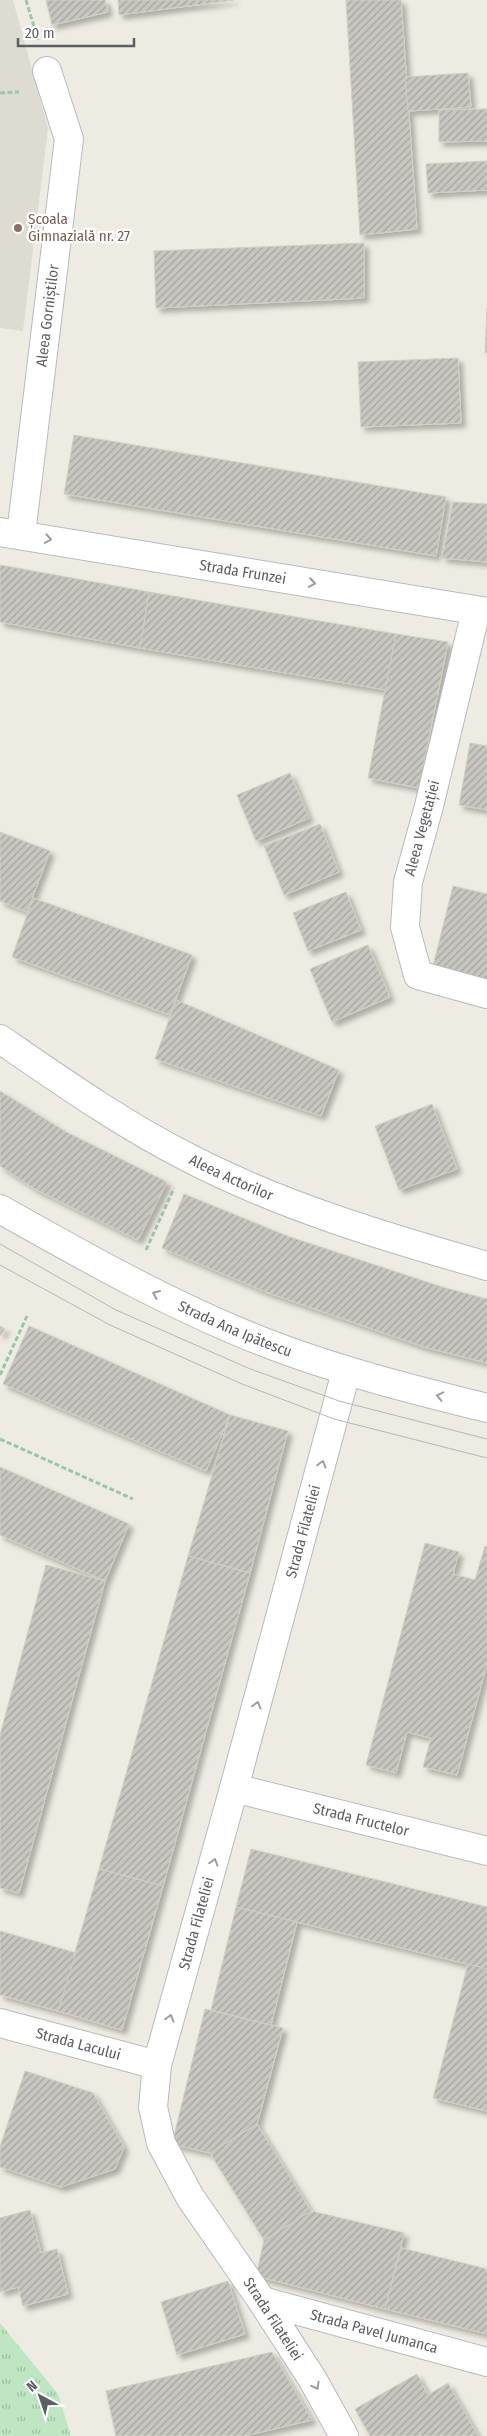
<svg xmlns="http://www.w3.org/2000/svg" width="487" height="2436" viewBox="0 0 487 2436" font-family="'Fira Sans Condensed',sans-serif">
  <style>
    .education { fill: #dedbd0 }
    .grass { fill: url(#grass-tufts) }
    .building { fill: url(#building-hatch); stroke: #d2cec1; filter: url(#shadow) }
    .lines { fill: none; stroke-linecap: round; stroke-linejoin: round }
    .minor-casing { stroke: #b8babf; stroke-width: 30 }
    .path { stroke: #97c7a9; stroke-width: 3; stroke-dasharray: 5 2.5; stroke-linecap: butt }
    .minor { stroke: #fff; stroke-width: 28 }
    .tram { stroke: #b5b6b6; stroke-width: 1 }
    .oneway { stroke: #9d9ea1 }
    .education-dot { fill: #8d6e63; stroke: #fff; stroke-width: 2 }
    .labels { text-anchor: middle; dominant-baseline: central; stroke-width: 4.5; stroke-linejoin: round; paint-order: stroke }
    .education-label { font-size: 15px; fill: #785e54; stroke: #fff; text-anchor: start }
    .street-label { font-size: 15px; fill: #5b5e63; stroke: #fff }
  </style>
  <defs>
    <pattern id="grass-tufts" width="24" height="20" patternUnits="userSpaceOnUse" patternTransform="scale(1.25)"><rect width="24" height="20" fill="#bee6c2"/><path d="M3 7l-1-3M5 7V3M7 7l1-3M15 17l-1-3M17 17v-4M19 17l1-3" fill="none" stroke="#9dbea1"/></pattern>
    <pattern id="building-hatch" width="6" height="6" patternUnits="userSpaceOnUse" patternTransform="scale(1.25)"><rect width="6" height="6" fill="#c8c6c0"/><path d="M-1 1l2-2M0 6l6-6M5 7l2-2" fill="none" stroke="#a5a4a0"/></pattern>
    <filter id="shadow"><feDropShadow dx="4.5" dy="4.5" stdDeviation="2.5" flood-color="#0004"/></filter>
  </defs>
  <rect width="100%" height="100%" fill="#eeece2"/>
  <polygon class="education" points="0,0 13,0 48,128 23,331 0,328"/>
  <polygon class="grass" points="0,2323 58,2394 71,2436 0,2436"/>
  <g class="building">
    <polygon points="46,0 105,0 108,12 52,25"/>
    <polygon points="118,0 234,0 119,15"/>
    <polygon points="346,0 401,0 417,229 360,235"/>
    <polygon points="468,73 471,107 408,111 405,77"/>
    <polygon points="487,109 487,141 439,142 439,110"/>
    <polygon points="487,161 487,190 428,193 426,164"/>
    <polygon points="364,243 364,298 156,308 154,251"/>
    <polygon points="487,308 487,353 485,353"/>
    <polygon points="458,358 461,423 361,427 358,362"/>
    <polygon points="74,435 446,497 436,556 64,494"/>
    <polygon points="453,502 487,504 487,562 442,558"/>
    <polygon points="0,565 149,592 140,648 0,622"/>
    <polygon points="149,592 396,634 386,690 140,648"/>
    <polygon points="396,634 448,642 419,788 368,778"/>
    <polygon points="470,743 487,746 487,810 459,805"/>
    <polygon points="290,773 309,818 256,841 237,795"/>
    <polygon points="320,824 339,872 284,895 264,846"/>
    <polygon points="0,832 50,851 27,912 0,901"/>
    <polygon points="453,886 487,894 487,983 432,970"/>
    <polygon points="346,892 361,930 308,951 293,913"/>
    <polygon points="33,898 192,955 170,1015 12,957"/>
    <polygon points="368,945 390,997 332,1022 310,969"/>
    <polygon points="176,1000 339,1070 321,1116 155,1059"/>
    <polygon points="0,1091 66,1132 167,1182 138,1240 35,1189 0,1166"/>
    <polygon points="432,1104 457,1169 399,1190 375,1126"/>
    <polygon points="184,1194 287,1236 442,1287 487,1299 487,1363 424,1347 266,1292 162,1248"/>
    <polygon points="0,1326 5,1329 0,1336"/>
    <polygon points="29,1326 230,1415 206,1471 3,1384"/>
    <polygon points="230,1415 288,1431 250,1573 188,1556"/>
    <polygon points="0,1467 129,1524 105,1581 0,1535"/>
    <polygon points="425,1543 459,1552 453,1574 475,1580 485,1546 487,1547 487,1664 457,1775 423,1767 431,1738 407,1732 396,1773 366,1765"/>
    <polygon points="188,1556 250,1573 163,1886 99,1869"/>
    <polygon points="46,1565 105,1581 19,1893 0,1888 0,1735"/>
    <polygon points="251,1849 487,1907 487,1969 236,1907"/>
    <polygon points="99,1869 163,1886 122,2030 58,2011"/>
    <polygon points="236,1907 297,1922 271,2025 211,2010"/>
    <polygon points="0,1931 76,1953 58,2011 0,1995"/>
    <polygon points="468,1964 487,1969 487,2111 433,2098"/>
    <polygon points="205,2009 283,2028 257,2124 210,2153 172,2144"/>
    <polygon points="25,2071 93,2093 124,2147 115,2169 61,2187 0,2167 0,2147"/>
    <polygon points="257,2124 311,2211 264,2240 210,2153"/>
    <polygon points="30,2210 41,2253 57,2249 68,2294 23,2306 18,2287 0,2292 0,2218"/>
    <polygon points="311,2211 404,2233 385,2309 256,2276 264,2240"/>
    <polygon points="401,2248 487,2269 487,2334 385,2309"/>
    <polygon points="228,2281 245,2334 177,2355 161,2302"/>
    <polygon points="272,2352 312,2420 244,2436 116,2436 106,2391"/>
    <polygon points="417,2374 428,2395 448,2383 478,2436 370,2436 355,2409"/>
  </g>
  <g class="lines">
    <g class="minor-casing">
      <g id="minor">
        <path id="s1" d="M0 532 487 612"/>
        <path id="s2" d="M21 534 69 139 47 71"/>
        <polyline points="476,611 429,806 408,882 405,927 418,975 487,994"/>
        <path id="s3" d="M0 1039C61 1081 122 1124 189 1158 284 1207 385 1237 487 1266"/>
        <path id="s4" d="M0 1209C85 1257 170 1305 261 1341 335 1370 410 1389 487 1408"/>
        <path id="s5" d="M234 1788 487 1851"/>
        <path id="s6" d="M0 2023 157 2065"/>
        <path id="s7" d="M262 2301 487 2362"/>
        <path id="s8" d="M344 2436 313 2380 262 2301 190 2197 161 2143 153 2107 157 2065 234 1788 346 1372"/>
      </g>
    </g>
    <g class="path">
      <polyline points="26,0 38,40"/>
      <polyline points="0,93 19,92"/>
      <polyline points="146,1250 174,1188"/>
      <polyline points="0,1375 27,1316"/>
      <polyline points="0,1439 133,1499"/>
    </g>
    <use href="#minor" class="minor"/>
    <g class="tram">
      <polyline points="0,1244 116,1310 248,1368 339,1401 487,1439"/>
      <polyline points="0,1265 110,1325 242,1384 334,1419 487,1458"/>
    </g>
  </g>
  <defs><path id="oneway-chevron" d="M-2-3.5L2.5 0L-2 3.5" fill="none" stroke-width="1.6" stroke-linecap="round" stroke-linejoin="round" transform="scale(1.25)"/></defs>
  <g class="oneway">
    <use href="#oneway-chevron" transform="translate(48 539) rotate(10)"/>
    <use href="#oneway-chevron" transform="translate(312 583) rotate(10)"/>
    <use href="#oneway-chevron" transform="translate(156 1294) rotate(-156)"/>
    <use href="#oneway-chevron" transform="translate(440 1396) rotate(-167)"/>
    <use href="#oneway-chevron" transform="translate(322 1464) rotate(-75)"/>
    <use href="#oneway-chevron" transform="translate(257 1705) rotate(-75)"/>
    <use href="#oneway-chevron" transform="translate(214 1862) rotate(-74)"/>
    <use href="#oneway-chevron" transform="translate(170 2018) rotate(-74)"/>
    <use href="#oneway-chevron" transform="translate(316 2386) rotate(61)"/>
  </g>
  <circle class="education-dot" cx="18" cy="228" r="5"/>
  <g class="labels">
    <g class="education-label">
      <text x="28" y="219">Școala<tspan x="28" dy="17">Gimnazială nr. 27</tspan></text>
    </g>
    <g class="street-label">
      <text stroke="none"><textPath href="#s2" startOffset="220">Aleea Gorniștilor</textPath></text>
      <text stroke="none"><textPath href="#s1" startOffset="246">Strada Frunzei</textPath></text>
      <text transform="translate(422 828) rotate(-75)">Aleea Vegetației</text>
      <text stroke="none"><textPath href="#s3" startOffset="270">Aleea Actorilor</textPath></text>
      <text stroke="none"><textPath href="#s4" startOffset="264">Strada Ana Ipătescu</textPath></text>
      <text stroke="none"><textPath href="#s8" startOffset="978">Strada Filateliei</textPath></text>
      <text stroke="none"><textPath href="#s5" startOffset="131">Strada Fructelor</textPath></text>
      <text stroke="none"><textPath href="#s8" startOffset="572">Strada Filateliei</textPath></text>
      <text stroke="none"><textPath href="#s6" startOffset="81">Strada Lacului</textPath></text>
      <text transform="translate(273 2319) rotate(57)">Strada Filateliei</text>
      <text stroke="none"><textPath href="#s7" startOffset="116">Strada Pavel Jumanca</textPath></text>
    </g>
  </g>
  <g transform="translate(40 2396) rotate(320)" stroke="#ffffff" stroke-width="4" paint-order="stroke">
  <path d="M0-4L9 19L0 12L-9 19Z" fill="#5b5e63"/>
  <text y="-8" font-size="14" font-weight="bold" text-anchor="middle" fill="#5b5e63">N</text>
  </g>
  <path d="M18 38v8h116v-8" fill="none" stroke="#5b5e63" stroke-width="2.5"/>
  <text x="25" y="38" font-size="15" fill="#5b5e63" stroke="#ffffff" stroke-width="4" paint-order="stroke">20 m</text>
</svg>
